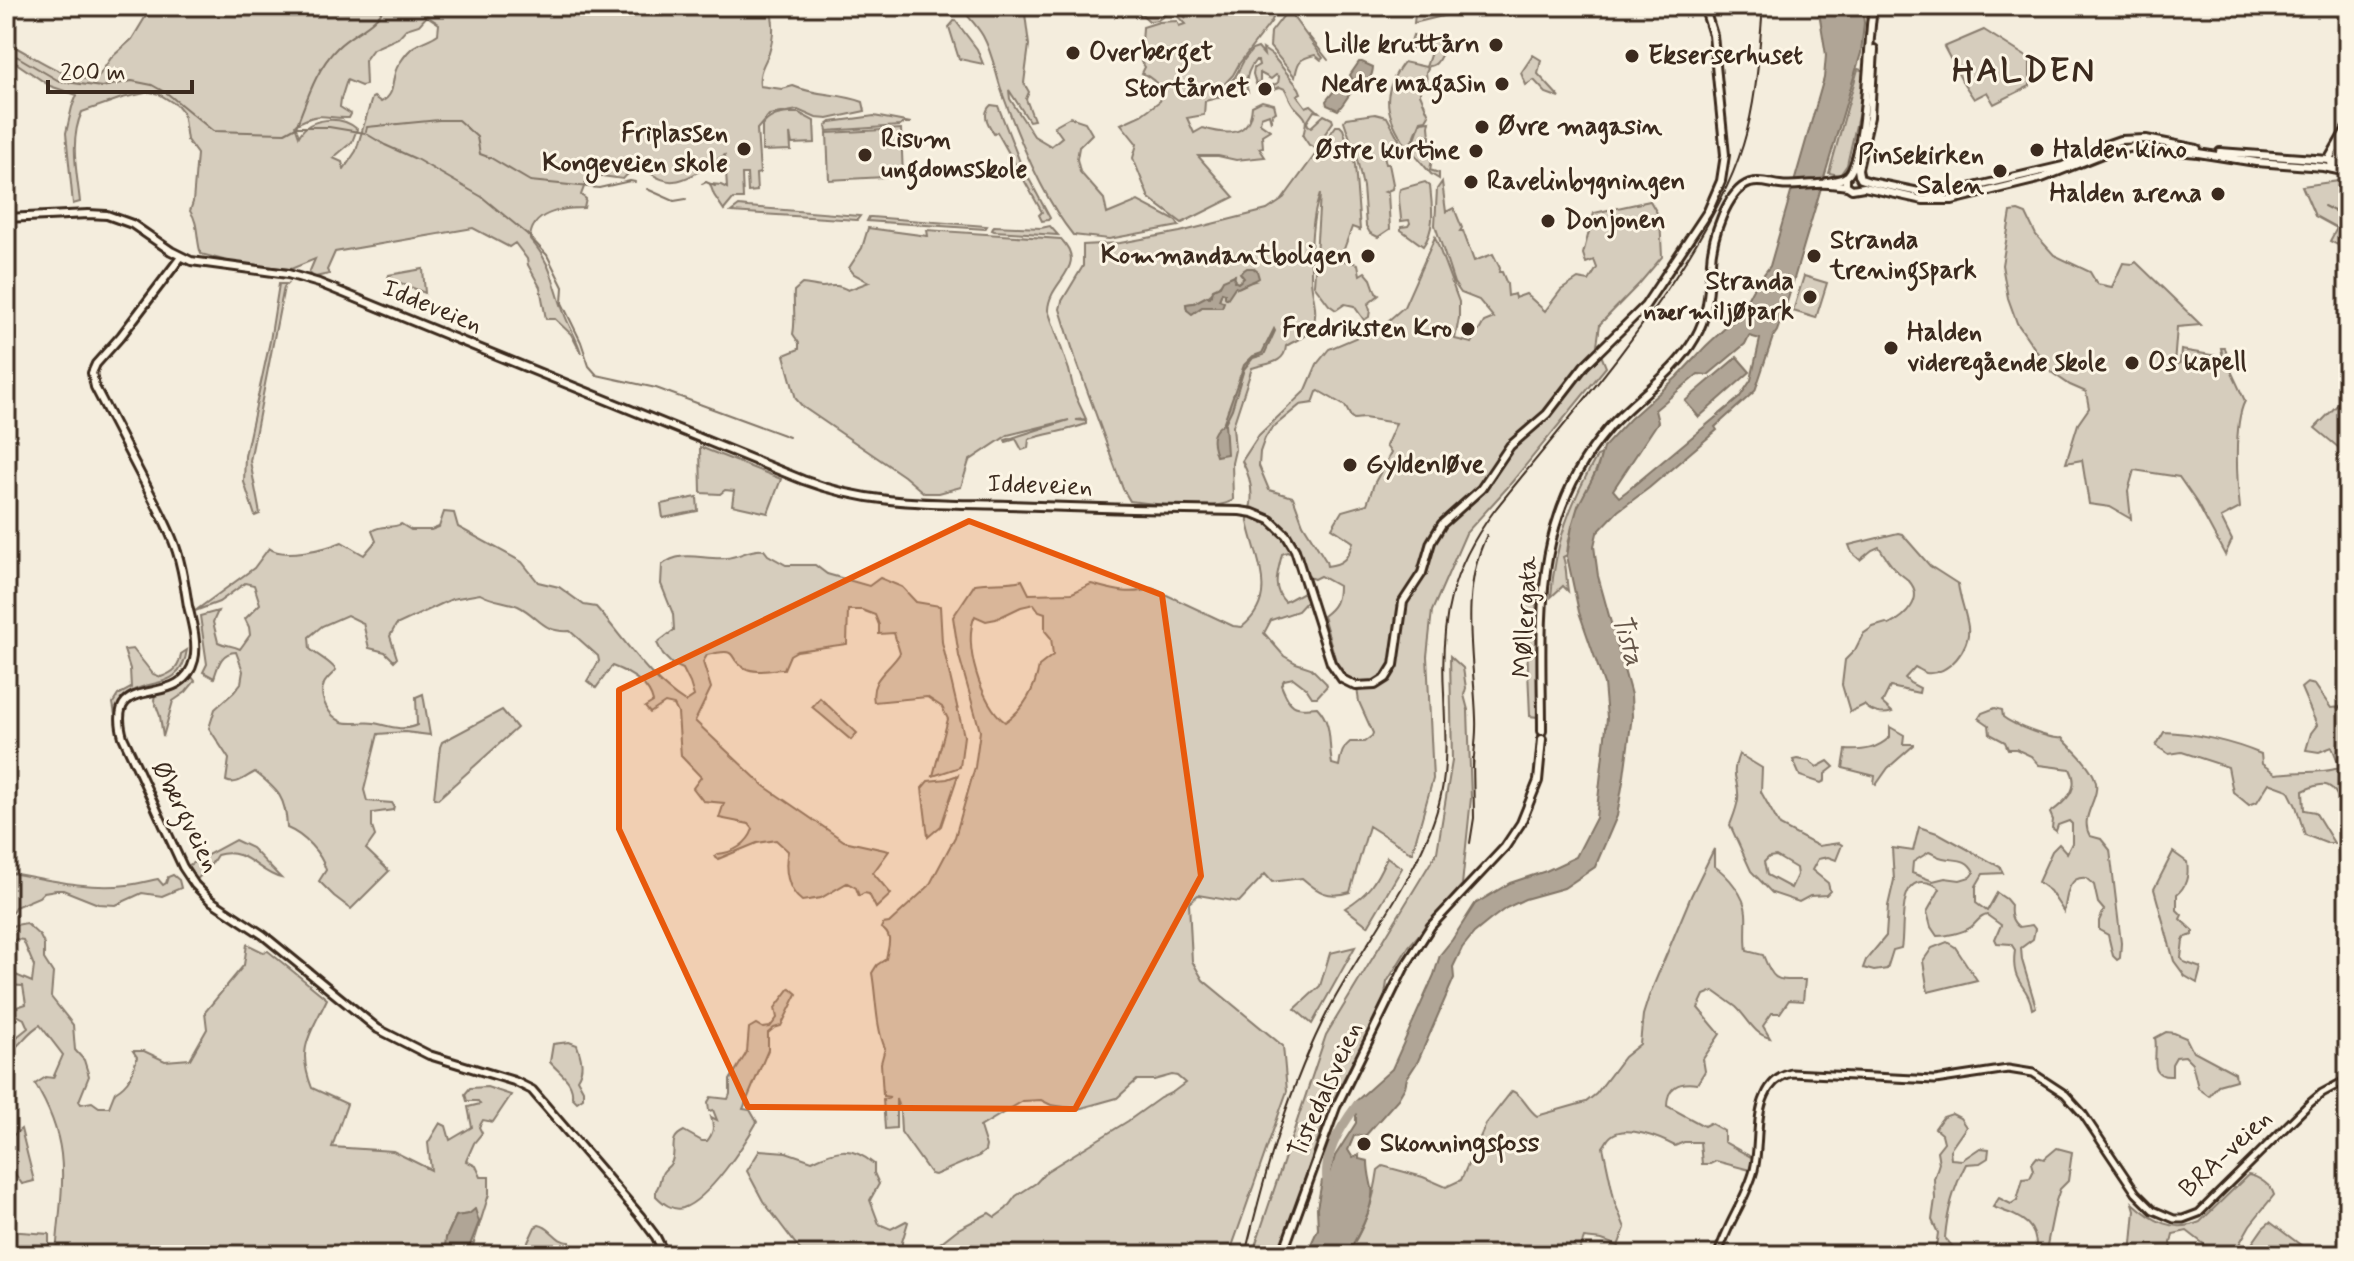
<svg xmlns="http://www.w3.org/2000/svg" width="2354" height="1261" viewBox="0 0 2354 1261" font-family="Mynerve,sans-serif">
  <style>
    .green { fill: #d6cdbd; stroke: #887c6e; stroke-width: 2; fill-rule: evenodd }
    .water { fill: #b0a596; stroke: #817466; stroke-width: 2; fill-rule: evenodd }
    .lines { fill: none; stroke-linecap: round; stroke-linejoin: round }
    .stream { stroke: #817466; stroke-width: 2 }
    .river { stroke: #b0a596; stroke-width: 9 }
    .secondary-casing { stroke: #3b2a1e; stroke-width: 11 }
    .primary-casing { stroke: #3b2a1e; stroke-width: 12 }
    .trunk-casing { stroke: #3b2a1e; stroke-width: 12 }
    .secondary { stroke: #fcf5e5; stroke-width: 5 }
    .primary { stroke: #fcf5e5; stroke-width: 6 }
    .trunk { stroke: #fcf5e5; stroke-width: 6 }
    .rail { stroke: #3b2a1e; stroke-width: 2 }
    .marked { fill: #e8590c; fill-opacity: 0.2; stroke: #e8590c; stroke-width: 6; stroke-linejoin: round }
    .poi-dot { fill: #3b2a1e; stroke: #fcf5e5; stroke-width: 3 }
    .labels { text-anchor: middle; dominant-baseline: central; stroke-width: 6; stroke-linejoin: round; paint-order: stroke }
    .poi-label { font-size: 26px; font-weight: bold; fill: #3b2a1e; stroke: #fcf5e5; text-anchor: start }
    .street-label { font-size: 26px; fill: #3b2a1e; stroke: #fcf5e5 }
    .water-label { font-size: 28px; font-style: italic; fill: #645548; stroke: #fcf5e5 }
    .district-label { font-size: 34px; font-weight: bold; letter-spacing: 2px; fill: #3b2a1e; stroke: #fcf5e5 }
  </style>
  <rect width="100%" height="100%" fill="#f4eddd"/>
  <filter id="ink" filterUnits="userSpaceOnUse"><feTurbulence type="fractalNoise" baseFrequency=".0125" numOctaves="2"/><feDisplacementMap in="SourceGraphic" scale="16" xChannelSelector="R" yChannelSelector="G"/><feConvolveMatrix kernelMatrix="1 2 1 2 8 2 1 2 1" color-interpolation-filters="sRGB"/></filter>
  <g filter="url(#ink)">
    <g class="green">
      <path d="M152 6H645L650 15 663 16 669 6H679L683 10 706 7 708 9 709 6H769C775 21 774 37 769 53 764 65 758 72 760 86L782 89 793 86C816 96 840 93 863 102L865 111 828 119 816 118 798 110 769 115 757 129 760 173 756 174 757 191 748 192 747 174H742L743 199H733L724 210 714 195 710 184 721 185 727 188 725 155C710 163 691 180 674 181 657 183 645 164 633 170 629 172 626 176 623 179L587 174V179L581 195 586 199 584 208C563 208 531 212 530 239 552 263 553 284 564 313 569 327 577 338 581 353L571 334 555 319H546L540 287 528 265 527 259 515 243 509 247 473 228 335 252 327 270 329 274 315 277 309 273 315 259 291 269 231 262 201 254C196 240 199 223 190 211L193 202 197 154 187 140 183 112 178 106 159 94 150 92 122 98 82 112C69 140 77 173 80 202L73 204 66 133 72 107 77 95 50 86 6 56V42C36 57 62 79 96 80L111 58 132 39ZM427 16 439 24 438 34C431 39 423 41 415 46 409 49 403 58 399 64 389 78 398 94 381 102L374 97 372 98 356 151 344 169 342 162 333 158 352 142 357 129C341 115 309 117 299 136L295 125C321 110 324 119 349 118L351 114 340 107 341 99 347 80 361 86 366 85 365 60 373 49 398 38 406 29 419 25Z"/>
      <path d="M960 6H1024L1029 45 1024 83 1029 92 1026 99 1034 120 1029 121 1009 90 1010 99 1034 136 1051 146 1062 137 1054 126 1070 117 1085 122 1092 134 1079 147 1077 159 1080 172 1104 199 1107 214 1138 201 1176 221 1179 226 1109 239 1073 235C1044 199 1019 139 1003 95 996 76 993 54 983 36 977 25 967 16 960 6Z"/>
      <path d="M1133 6H1175L1186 18 1181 6H1279L1271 22 1239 64 1233 75 1217 92V98L1205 101 1204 115 1187 118 1194 133 1203 128C1226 135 1250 138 1252 106L1262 101 1274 104 1276 112 1272 114 1271 122 1269 114 1261 117 1260 123 1270 130 1262 135 1263 147 1259 148 1265 157 1236 160 1218 156H1198L1234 197 1182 223 1149 198 1133 158 1137 144 1121 124 1141 115 1160 101 1163 89C1156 83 1151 77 1142 73L1145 67 1141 61 1143 27 1159 22 1177 21 1179 26 1185 24 1172 10 1158 20 1149 21Z"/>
      <polygon points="1416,6 1463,6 1455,13 1414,23"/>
      <path d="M1288 10 1323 58 1321 60 1315 55C1297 59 1298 63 1295 77L1270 47 1271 32Z"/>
      <polygon points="955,20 977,49 983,64 959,59 949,27"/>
      <polygon points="1984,30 2030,59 2030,86 1994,104 1987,92 1974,99 1962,81 1944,47"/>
      <path d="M1413 35 1448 44C1440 52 1440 66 1429 66L1426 72 1427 82 1420 91V94L1429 115 1426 120 1421 121 1414 138 1407 147C1386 116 1379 94 1404 62L1426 67 1433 46 1426 44 1427 40 1424 39 1423 43 1415 41 1413 49 1409 48Z"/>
      <path d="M1258 48 1264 55 1263 49 1272 55 1299 88 1301 93 1297 95 1306 107 1311 105 1319 112 1314 111 1307 122 1308 125 1311 127 1324 115 1332 119 1333 122 1315 148 1309 145 1303 136C1308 117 1307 119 1295 107 1290 102 1288 94 1285 89L1280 87 1274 89 1273 85 1278 83 1279 77 1276 75 1271 79 1260 73V81L1256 84 1253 74 1254 68 1259 65 1258 61H1255C1248 70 1244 80 1248 92L1219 98 1221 91 1235 77 1244 60 1252 50Z"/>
      <polygon points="1533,55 1541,60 1538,74 1560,98 1546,93 1534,80 1526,85 1521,73"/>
      <polygon points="1858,69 1865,71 1865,85 1847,165 1840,175 1829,173"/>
      <path d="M991 105 998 106 1020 162 1050 218 1048 220 1042 221 1039 215 1042 212 997 132 994 134C988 124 981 114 991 105Z"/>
      <path d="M789 113H799L814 121 815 143 792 144 790 134 791 150 762 151V126C769 116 778 114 789 113Z"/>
      <polygon points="1375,114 1387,117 1403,147 1388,149 1384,155 1386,164 1389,164 1393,184 1392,189 1385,192 1388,193 1390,229 1378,237 1370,233 1366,226 1363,187 1357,159 1344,121 1346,118"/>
      <polygon points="874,116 911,123 904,123 900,126 827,131 826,126 831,122"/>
      <polygon points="1430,121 1429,126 1432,159 1430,170 1439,173 1439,179 1431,174 1411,150 1421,122"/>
      <path d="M1336 126H1340L1343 129 1355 165 1360 230 1352 227 1340 260 1358 264 1360 275 1365 272 1371 279 1376 293 1379 295 1368 304 1370 310 1369 317 1364 320 1354 306 1345 304 1336 310 1329 305 1314 285 1320 194C1310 223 1311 250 1311 280 1312 297 1320 313 1311 329 1307 337 1294 341 1286 346 1285 364 1267 363 1252 368L1233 426 1235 450 1232 463 1233 500C1212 513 1155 504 1130 501L1123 489 1075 357 1060 309 1062 301 1083 266V245L1120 243 1180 232 1267 210 1282 200ZM1234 275 1235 283H1238L1244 278 1243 275 1255 281 1235 286 1226 294 1222 292 1219 300 1223 301 1222 307H1202L1195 312 1187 310 1186 304C1217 300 1213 284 1234 275Z"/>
      <polygon points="901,129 903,176 829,180 827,133"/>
      <polygon points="2338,181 2348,184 2348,250 2330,241 2337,228 2315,216 2302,186"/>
      <path d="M1425 182 1430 186C1432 207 1436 228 1423 246L1401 230V227L1408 226 1410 223 1409 220 1401 221C1401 211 1397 197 1400 189Z"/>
      <path d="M1442 182 1446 212 1454 208 1462 228 1460 231H1463L1474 261 1493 254 1500 268 1499 272H1502L1507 284 1508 296 1514 294 1515 298 1526 294 1545 311 1561 290 1578 279 1589 281 1597 268 1594 260 1586 263 1583 254 1594 213 1650 201 1660 218 1662 257 1639 284 1600 324 1597 345 1606 367 1507 488 1466 533 1432 611 1427 656 1433 779 1412 853 1369 826 1350 892C1328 899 1318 892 1302 878L1272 882 1265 874 1239 902 1198 895 1189 903 1192 961 1203 980 1283 1046 1287 1091 1229 1255H933L930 1251 958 1229 989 1213 995 1217 1006 1209 1016 1196 1036 1183 1047 1171 1128 1121 1160 1098 1173 1092 1185 1083 1177 1076 1172 1075 1154 1080H1137L1117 1098 1078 1109 1051 1105 1041 1100 1023 1101 980 1127 986 1146 985 1151 979 1156 935 1175 931 1174 901 1132 900 1112 896 1098V1128L885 1129 883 1099 890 1097 883 1096 881 1063 885 1048C876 1029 876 995 872 973L877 965 886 959C888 947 894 935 881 928L883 924 889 923 929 886 955 837 975 767 980 731 959 656 953 617 975 584C991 581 1006 584 1022 580L1029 594 1072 593 1091 584C1113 590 1130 596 1152 588L1233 626 1242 627C1279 598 1256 560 1248 522 1247 516 1250 510 1251 504 1253 489 1249 474 1242 461L1259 435 1306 390 1317 364 1329 349 1381 327 1404 307 1435 237 1459 302V318L1455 339 1472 343 1484 322 1494 318 1479 300 1461 293 1454 283 1435 225 1437 189ZM1319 391 1345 406 1351 417 1354 419 1364 418 1396 423 1386 446 1391 453 1374 484 1367 504 1342 511 1332 528 1353 542C1348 558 1344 564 1327 566L1326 561 1303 524 1293 497 1269 490 1259 466 1260 452 1265 438 1271 429 1300 405 1313 403 1317 392ZM1287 552 1292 554C1298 571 1295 573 1314 579L1320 576 1338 586C1338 601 1335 607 1323 616L1337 665 1357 688 1359 702 1373 733 1372 736 1364 742H1350C1343 747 1340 757 1339 766L1332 764C1328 742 1333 724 1317 707 1293 710 1290 707 1281 685L1284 680 1293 678 1306 688 1312 697H1317L1327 686 1326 683 1311 668 1296 663 1284 656 1264 633 1271 620 1298 611 1308 600 1305 591 1285 602C1271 588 1278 572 1282 554ZM1034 604 1039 611 1045 613V631L1051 638 1053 655 1039 666C1035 689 1024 709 1005 722 981 704 962 643 975 616L986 621 996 619 1021 607Z"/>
      <polygon points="739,206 748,207 860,216 857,220 731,212"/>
      <path d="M2018 211 2026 214 2036 235 2054 255 2090 272 2097 284 2112 287 2123 263 2133 264 2136 262 2201 325 2177 327 2174 365 2180 363 2181 350 2223 357 2221 348H2225L2232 373 2245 401C2233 424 2237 482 2240 508L2221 518 2232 540 2225 555 2197 503 2179 477 2134 470 2128 491 2131 519 2110 507 2089 504 2082 460 2066 463 2078 424 2089 408 2086 392 2070 385 2051 372 2017 323 2008 298 2002 265 2011 212Z"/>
      <polygon points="869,217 871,217 987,226 985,229 867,221"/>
      <polygon points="994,226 1041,228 1050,226 1058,235 994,231 992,230"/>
      <path d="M868 228 928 236 927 230 1061 239C1089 268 1049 280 1048 310L1069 370 1075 395 1086 419 1076 420 1086 421V424C1068 431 1048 433 1029 439L1028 448 1022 450 1016 439 1006 442 1005 440 1069 420 1008 435 969 461 961 487 939 493H924L904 476 803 407 796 399 784 355 799 349V343L793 334C796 319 793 306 794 291L802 284C809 284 816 287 822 287 835 286 835 284 848 290L869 282 854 274 849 268 862 248Z"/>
      <polygon points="423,269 425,293 388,278 389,275"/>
      <polygon points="1804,276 1827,283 1816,318 1793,311"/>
      <polygon points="279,284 287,284 284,287 250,461 260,514 255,516 244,482 245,456 270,341"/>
      <polygon points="2348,394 2348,439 2339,448 2315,428"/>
      <polygon points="700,447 781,479 768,513 732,505 734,491 725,490 720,494 701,493"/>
      <path d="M1602 454C1591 489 1569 518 1567 555L1563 557C1567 568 1566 579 1568 591L1563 586 1551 597C1555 543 1570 503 1597 456Z"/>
      <polygon points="697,497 698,511 663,518 661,504"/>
      <path d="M444 512 454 513 458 527 522 562 538 582 559 587 584 605 596 607C625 639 647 678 685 702L694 696 690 683 683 669 672 664 663 655 657 643 674 630 673 614 661 584 662 565C682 549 702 560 726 558 739 557 751 548 764 550L768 555 786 565H815L827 574 869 586 880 578 902 587 916 602 940 606 942 642 964 736 960 767 933 776 948 719 942 707 927 697 874 702C869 678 890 670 900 653L894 633 879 634V625L875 615 862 610H848L847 644 797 651 790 655 784 669C772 669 756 674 745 668 725 659 743 646 707 655L703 662 711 688 695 721 764 786 844 841 889 851 873 873 891 894 876 908 869 894 864 893 859 896 856 888 847 883 821 898 802 901C787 890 784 868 788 851L776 840 757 843 718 859 715 857 717 854C733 853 748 844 753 829L749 824 719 818 724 803 703 801 693 788 701 777 681 756 678 713 674 705 665 703 650 713 645 707 653 702C649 683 628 672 612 666L596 688 587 681 599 661 598 656 570 631C542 633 539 616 518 606 505 601 492 601 480 594L452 599 396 625 390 636 397 658 394 661 385 652 369 648 363 623 347 615 322 626 309 637 310 649C319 657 330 661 336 670 333 674 326 679 324 684 318 698 329 716 342 722 351 725 364 721 374 723 389 726 402 732 417 725L416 697 423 694 430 735 405 732 378 734 364 790 367 801 392 803 394 806 393 810 372 813V827L375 836 366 849 389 871 351 909 334 896 319 881 326 870C321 853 304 835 287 828 286 797 278 790 255 772 245 777 237 786 226 781L229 759 209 728 215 709 234 692 241 683 243 671 236 652C221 652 218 666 214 678L203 672 207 664 200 616 218 611 213 622 218 642C226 646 232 645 240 649L250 635 249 627 245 619 260 604 254 585 245 583 219 602 195 611 254 568 269 548C282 559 326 549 342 542L364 555 376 541 372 531C380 524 392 529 401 524L411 530H431L439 527Z"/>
      <path d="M1898 533 1902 534 1930 566 1958 584C1960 599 1966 613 1968 627 1971 648 1948 676 1926 673 1924 672 1917 668 1915 667L1905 678 1910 683 1920 688 1919 693 1890 687 1882 703 1892 712C1882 716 1871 712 1864 705L1850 712 1842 685 1845 660 1855 650 1863 634 1873 627 1886 623 1889 625C1905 617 1925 599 1909 581 1904 576 1898 573 1894 568 1888 562 1884 554 1879 547L1872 550 1860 560 1852 553 1849 545Z"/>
      <polygon points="1536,582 1538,717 1530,716 1525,601"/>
      <path d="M133 649 153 674 161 677C174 672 179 668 181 654L187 650C179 703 129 666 115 715L113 703 118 695 131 688 130 669 124 650Z"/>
      <polygon points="1450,656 1463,668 1466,688 1464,695 1468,710 1471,798 1462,885 1409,946 1387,982 1385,995 1376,1019 1342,1082 1320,1133 1286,1236 1289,1255 1252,1255 1326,1035 1437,852 1452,761"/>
      <path d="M192 677 195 681 186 692 173 701 163 737 160 716 154 700 155 695C171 692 180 690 192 677Z"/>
      <path d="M2307 683 2315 685 2331 708 2342 707 2348 699V814C2333 792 2335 775 2303 791L2304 810 2315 812 2334 843H2326L2305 835 2296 806 2288 790 2269 783 2257 802 2249 805 2233 792 2228 767 2182 752 2169 754 2156 746 2164 732C2194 733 2233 742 2261 754L2262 764 2276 774C2294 771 2327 774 2340 767L2332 747 2319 752 2306 750 2311 733 2317 725 2301 688Z"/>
      <polygon points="820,698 857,733 851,740 812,707"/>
      <path d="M1995 708 2002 710 2003 717C2013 725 2051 740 2062 738 2073 750 2090 764 2095 779 2102 798 2078 816 2090 836L2101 839 2110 850 2121 943 2120 958 2117 960 2113 956 2108 935 2099 930V921L2104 910 2098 903 2094 885 2086 878C2067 876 2067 897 2064 912L2050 891 2038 882 2052 851 2059 844 2067 853 2072 843V824L2069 821 2058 825 2056 831 2052 828 2053 820 2050 813C2065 802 2081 789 2070 769L2039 765 2031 756 2016 749H2008L2005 742 1990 734 1989 725 1979 718 1982 713Z"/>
      <polygon points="502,710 517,728 438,799 434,798 440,747 442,742"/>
      <path d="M1890 727 1904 735 1903 744H1914V745L1888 768 1876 785 1874 783 1875 776 1843 768 1846 750C1864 751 1877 749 1890 737Z"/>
      <path d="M1739 754 1762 768 1761 792 1780 826 1818 846 1839 843 1842 845 1836 860 1828 857 1818 859 1812 870 1828 883 1830 891 1826 895 1810 896 1799 902 1772 893 1751 871 1730 825C1733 817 1737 808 1738 799 1740 779 1729 780 1739 754ZM1776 856 1796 868 1797 875 1791 888 1767 875 1764 862 1769 857Z"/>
      <polygon points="1797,759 1809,761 1817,767 1828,761 1834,767 1825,774 1825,781 1821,783 1800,776 1793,760"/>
      <polygon points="958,775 941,826 928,837 922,788 928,781 947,779"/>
      <path d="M1919 827 1940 834 2000 867 2003 873 1983 874 1976 886V903L1987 911 1997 893 2006 899 2011 905C2010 914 2011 921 2019 927L2032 925 2035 929 2033 939 2021 948 2022 960 2036 1007 2032 1009C2028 982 2010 986 2015 950L2011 944 1997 943 1995 939 2001 925 1987 915C1978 917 1978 922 1971 927 1962 933 1947 936 1937 936L1931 927 1927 912 1940 889C1935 884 1930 882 1923 882 1897 881 1905 931 1901 948L1893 950 1887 969 1874 971 1863 968 1866 960 1886 936 1888 906 1894 880 1892 848 1913 851ZM1929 852C1934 854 1938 857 1943 858 1956 861 1967 857 1974 872L1970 877 1960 880 1945 878 1933 881 1912 873 1913 862Z"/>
      <path d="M235 840 252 848 281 878C258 873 246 846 217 855L208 869 196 880 187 866Z"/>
      <path d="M1714 849V866C1728 875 1745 896 1746 913 1747 926 1745 938 1747 951L1763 955C1774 983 1776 980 1805 980L1803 1001 1789 1000 1780 1013H1772L1763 1026 1770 1038C1753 1034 1748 1018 1736 1007 1729 1002 1721 996 1714 991L1704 995 1698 1008 1720 1034 1703 1059 1705 1071 1697 1084C1679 1081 1667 1087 1667 1106L1704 1126 1710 1123 1724 1131V1142L1753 1158 1750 1170 1716 1161 1710 1164H1702L1700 1142H1684L1675 1146C1660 1138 1626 1124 1611 1136 1607 1139 1606 1144 1603 1147L1615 1203 1625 1228 1618 1246 1602 1240 1584 1238 1578 1255H1345C1364 1233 1374 1199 1378 1170L1383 1166 1423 1177 1446 1187 1461 1180 1486 1124 1512 1091C1523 1095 1526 1108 1537 1116L1586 1102 1596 1094 1624 1057 1640 1044 1643 1015 1649 996 1691 896Z"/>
      <path d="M2173 852 2187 862C2189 875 2187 886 2177 894V910L2182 915 2180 919 2193 931V935L2186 937 2183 940 2181 958 2184 962 2201 968 2197 983 2185 976 2174 961 2154 889Z"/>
      <path d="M1387 857 1402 868 1368 926 1345 908C1369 894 1376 881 1387 857Z"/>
      <path d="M6 872C45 879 87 890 127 885 137 884 148 881 158 879L163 885 166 883 168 877 173 875 179 880 181 888 162 896 142 893 116 905 98 904 63 890H56L44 892 39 897 15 907 10 916 11 926 26 923 40 936 44 944V959L53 973 51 997 73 1025 75 1050 84 1060 89 1076 79 1101 81 1104 92 1102 99 1107H109L115 1092C130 1083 133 1073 137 1057L133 1051H144L165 1061 190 1059 207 1029 205 1012 244 965 247 944 263 952 268 951 327 999C310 1035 296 1048 312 1088L347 1104 332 1147 393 1151 431 1170 428 1143 440 1123 446 1126 450 1140 472 1127 468 1107 480 1104 478 1101H467L465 1094 470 1088 487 1087 511 1095 493 1122 483 1120 479 1127 482 1133 474 1143 466 1161 476 1166 481 1177H489V1194L470 1255H56C61 1185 74 1148 35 1084L46 1077 53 1078 63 1055 40 1025C27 1032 22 1044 10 1052L6 1050V1034L13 1040 28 1028 24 1019 15 1014 14 1008 26 1004 23 986 6 985V973L9 972 32 982 34 966 23 940 16 939 6 949ZM469 1214 476 1230 466 1254 446 1238 456 1216Z"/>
      <polygon points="1947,942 1955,947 1977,980 1928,992 1923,961 1932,948"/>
      <polygon points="1355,947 1312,1024 1295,1009 1320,986 1330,953"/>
      <path d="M790 988 797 994 781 1026 774 1028 768 1033V1050L743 1109 750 1110 757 1122C744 1145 709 1199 683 1208 672 1211 663 1203 656 1196V1190C661 1184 659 1178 663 1172 666 1168 671 1165 672 1161 677 1149 667 1139 684 1131L702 1141H707C714 1133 714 1126 711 1117L717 1120 713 1110 709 1111 708 1102 711 1097 728 1099 730 1094V1080L747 1052 749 1028 756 1024 763 1028 770 1027 777 1018 775 1008Z"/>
      <path d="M2166 1032 2174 1033 2186 1038 2192 1050 2235 1073 2236 1080 2218 1085 2209 1096 2198 1088 2192 1063 2185 1056 2176 1057 2172 1064V1076C2146 1078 2159 1053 2155 1038Z"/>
      <path d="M569 1042 577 1045C581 1058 585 1067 577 1079L583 1090V1098L577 1102 572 1097C574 1081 560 1074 550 1062L553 1044Z"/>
      <path d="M1952 1114 1960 1118 1966 1127 1950 1150 1951 1159 1962 1160 1980 1148 1989 1149 1988 1158 1980 1163 1966 1164C1954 1187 1947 1212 1945 1238L1954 1248 1956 1255H1941L1936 1247 1938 1233 1932 1220 1935 1199 1934 1179 1939 1163 1937 1151 1944 1142 1942 1134 1935 1128 1943 1117Z"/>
      <polygon points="21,1129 34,1181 22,1184 6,1161 6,1141"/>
      <path d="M2057 1148 2072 1152 2068 1181 2060 1189 2056 1201 2045 1255H2036C2039 1221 2019 1217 1993 1207L1999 1198 2011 1204 2017 1200 2023 1179 2030 1178 2034 1170 2032 1163 2037 1157 2044 1159Z"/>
      <path d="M760 1150 786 1152 812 1161C836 1149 851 1145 874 1164V1173L879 1184 870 1200 879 1224 891 1229 906 1221 908 1222 902 1242V1255H804L763 1201 747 1171Z"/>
      <path d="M2248 1175C2258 1176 2272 1186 2274 1195L2250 1225 2233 1255H2218L2187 1231 2173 1234 2171 1243 2173 1255H2131L2135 1210 2133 1203C2153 1221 2173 1233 2200 1222Z"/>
      <polygon points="2270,1222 2314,1255 2244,1255 2263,1228"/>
      <path d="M539 1225C552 1227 555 1242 570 1242V1255H522L535 1227Z"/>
      <polygon points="6,1231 49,1234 49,1255 6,1255"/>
    </g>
    <g class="water">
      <path d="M1818 6H1862L1864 23 1861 53 1788 299 1777 331 1773 337 1755 391 1715 427 1717 430 1649 488 1618 511 1597 533 1594 546 1598 576 1631 695 1632 716 1624 776 1617 816 1595 867 1564 888 1525 899 1506 908 1490 920 1474 933 1462 948 1453 967 1454 978 1418 1061 1407 1078 1405 1087 1398 1099 1366 1135 1354 1136 1348 1150 1353 1158 1359 1155V1159L1368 1161C1368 1172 1370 1178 1372 1188 1375 1205 1356 1242 1345 1255H1306L1318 1229 1317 1208 1322 1181 1329 1177 1335 1156 1356 1123V1112L1353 1109 1355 1102 1392 1069 1434 975 1440 955 1452 940 1475 904 1510 883 1546 871 1576 857 1596 818 1607 718 1604 684 1579 612 1567 556 1572 526 1578 506 1597 470 1603 448 1630 419 1677 377 1706 346 1739 315 1752 290 1770 266 1824 78 1826 55ZM1749 336 1760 339 1751 380 1739 398 1627 491 1619 497 1613 490 1658 422 1655 410 1698 374 1708 375 1745 344Z"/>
      <path d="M1359 62H1362L1373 67C1372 85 1360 81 1354 89 1348 95 1344 104 1338 110L1327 105 1326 101 1341 82 1347 81 1351 84 1354 82 1350 75Z"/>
      <path d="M1247 268H1253L1257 271 1259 278C1255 281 1243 285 1238 288L1235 287 1227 299 1225 297V293L1222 292 1219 300 1224 302 1222 307H1202L1192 314 1187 310 1186 304 1194 303 1207 296 1209 297 1212 295 1213 289 1220 286 1223 280 1235 275 1234 281 1238 283 1244 278 1240 273Z"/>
      <path d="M1274 329 1275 331 1264 355 1253 358 1244 369 1232 409 1225 423 1227 454 1216 456C1211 442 1210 432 1223 424L1244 365 1253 356 1262 353Z"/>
      <polygon points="1737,357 1750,372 1699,417 1685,401"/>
      <polygon points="475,1209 479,1222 466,1255 445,1246 446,1238 456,1216 469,1214"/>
    </g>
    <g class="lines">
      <g class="stream">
        <polyline points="1308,35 1328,60"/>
        <polyline points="6,53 18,57 59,81 102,87 132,81 152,85 168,94 213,131 285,133 296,127 329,127 365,133 385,145 416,159 482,197 527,234 547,255 563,287 562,303 581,342 589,366 597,375 656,388 789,437"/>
        <path d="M296 127C307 100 316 69 337 48 353 32 375 26 385 6"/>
        <polyline points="366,131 367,127 439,120 458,120 477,137 480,154 491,158 530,181 599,188 630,181 635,182"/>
        <polyline points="702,184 706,182 715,186"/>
        <polyline points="647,189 674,201 686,199"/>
        <polyline points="2324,206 2348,218"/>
      </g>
      <path class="river" d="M1328 1187C1321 1157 1340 1128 1357 1105L1364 1104"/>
      <g class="secondary-casing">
        <path id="secondary" d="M1718 1255C1726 1225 1746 1200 1754 1170 1760 1146 1755 1118 1765 1096 1770 1084 1779 1076 1791 1073L1935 1080 2008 1069 2033 1073 2065 1094 2083 1114 2136 1193 2153 1210 2174 1219H2183L2199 1213 2210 1202 2309 1104 2322 1093 2348 1079"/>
      </g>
      <g class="primary-casing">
        <g id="primary">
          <polyline points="2220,152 2329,160 2348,165"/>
          <polyline points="1859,175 1861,179 1870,182 1929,194 1944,194 2063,166 2103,146 2120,140 2146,139 2197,149"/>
          <polyline points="1859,175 1858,169 1870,117 1874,49"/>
          <polyline points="1846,177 1846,185 1852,189 1864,187 1923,200 1952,200 2042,178 2110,151 2135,147 2198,153 2256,162 2323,167 2348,172"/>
          <path d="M1827 182C1832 181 1841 180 1846 177 1866 165 1868 42 1872 16"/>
          <path d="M6 218 88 214 107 215 132 224 171 251 191 261 288 274 319 283 803 480C872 506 935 503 1008 505 1085 508 1162 510 1240 511L1253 513 1270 520 1286 535 1295 550 1331 663 1342 679 1356 686 1375 685 1386 678 1394 665 1403 602 1422 573 1431 542 1442 524 1481 489 1510 446 1547 414 1584 366 1645 306 1708 211 1721 181 1725 155 1713 35 1704 6"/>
          <path d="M181 257 121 336 96 364 92 373 95 387C112 420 129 453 146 485 157 507 170 529 177 552 183 570 185 588 188 606 192 622 198 644 194 660 181 713 104 668 123 737L183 867 195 885 210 900 263 935 378 1029 429 1055 514 1081 532 1090 641 1217 656 1237 665 1255"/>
          <path d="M1542 731C1542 621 1530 521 1607 430 1634 398 1674 375 1695 338 1709 314 1709 289 1711 262 1712 239 1726 191 1750 183 1761 180 1770 184 1780 185 1792 187 1805 184 1817 184 1827 183 1837 185 1847 186"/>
          <polyline points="1282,1255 1336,1107 1404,968 1431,926 1505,847 1521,823 1538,781 1542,739"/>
        </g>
      </g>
      <g class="trunk-casing">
        <g id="trunk">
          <polyline points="2332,168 2330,157 2348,126"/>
          <polyline points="2332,168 2337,162 2345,133"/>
        </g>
      </g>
      <use href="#secondary" class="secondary"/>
      <use href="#primary" class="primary"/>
      <use href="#trunk" class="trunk"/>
      <g class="rail">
        <path d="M1473 768C1474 751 1477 735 1476 718 1474 658 1459 592 1487 535"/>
        <polyline points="1470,843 1474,818 1473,758"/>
        <path d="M1245 1255C1265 1172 1289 1086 1329 1009 1364 942 1425 869 1441 795 1448 761 1445 727 1444 693 1440 621 1450 570 1494 511 1561 427 1633 346 1690 254 1711 219 1731 184 1743 145 1757 100 1759 52 1763 6"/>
      </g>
    </g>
  </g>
  <path class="marked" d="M969 521 1162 595 1201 876 1075 1109 748 1107 619 829V690Z"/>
  <g class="poi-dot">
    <circle cx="1496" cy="45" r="8"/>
    <circle cx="1073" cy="53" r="8"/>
    <circle cx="1632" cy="56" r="8"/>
    <circle cx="1502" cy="84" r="8"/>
    <circle cx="1265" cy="89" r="8"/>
    <circle cx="1482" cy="127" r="8"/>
    <circle cx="744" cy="149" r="8"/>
    <circle cx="2037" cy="150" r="8"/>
    <circle cx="1476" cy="151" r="8"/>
    <circle cx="865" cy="155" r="8"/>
    <circle cx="2000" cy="171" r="8"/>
    <circle cx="1471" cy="182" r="8"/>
    <circle cx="2218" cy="194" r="8"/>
    <circle cx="1548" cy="221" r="8"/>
    <circle cx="1368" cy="256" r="8"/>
    <circle cx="1814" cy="256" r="8"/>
    <circle cx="1810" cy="297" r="8"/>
    <circle cx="1468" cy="329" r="8"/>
    <circle cx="1891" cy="348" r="8"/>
    <circle cx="2132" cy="363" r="8"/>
    <circle cx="1350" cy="465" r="8"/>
    <circle cx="1364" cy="1144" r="8"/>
  </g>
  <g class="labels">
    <g class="poi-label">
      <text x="1480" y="45" text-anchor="end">Lille kruttårn</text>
      <text x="1089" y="53">Overberget</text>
      <text x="1648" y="56">Ekserserhuset</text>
      <text x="1486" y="84" text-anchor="end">Nedre magasin</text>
      <text x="1249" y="89" text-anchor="end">Stortårnet</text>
      <text x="1498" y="127">Øvre magasin</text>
      <text x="728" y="134" text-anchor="end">Friplassen<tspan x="728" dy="30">Kongeveien skole</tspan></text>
      <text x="881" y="140">Risum<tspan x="881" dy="30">ungdomsskole</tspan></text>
      <text x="2053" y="150">Halden kino</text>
      <text x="1460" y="151" text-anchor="end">Østre kurtine</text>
      <text x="1984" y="156" text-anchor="end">Pinsekirken<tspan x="1984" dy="30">Salen</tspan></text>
      <text x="1487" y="182">Ravelinbygningen</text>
      <text x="2202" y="194" text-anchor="end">Halden arena</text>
      <text x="1564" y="221">Donjonen</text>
      <text x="1830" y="241">Stranda<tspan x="1830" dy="30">treningspark</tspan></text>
      <text x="1352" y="256" text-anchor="end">Kommandantboligen</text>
      <text x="1794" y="282" text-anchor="end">Stranda<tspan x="1794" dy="30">nærmiljøpark</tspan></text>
      <text x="1452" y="329" text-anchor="end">Fredriksten Kro</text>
      <text x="1907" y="333">Halden<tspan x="1907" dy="30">videregående skole</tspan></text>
      <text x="2148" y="363">Os kapell</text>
      <text x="1366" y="465">Gyldenløve</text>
      <text x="1380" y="1144">Skonningsfoss</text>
    </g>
    <g class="street-label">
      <text transform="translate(432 307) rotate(22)">Iddeveien</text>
      <text transform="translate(1040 486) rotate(2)">Iddeveien</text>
      <text transform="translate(1526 617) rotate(-87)">Møllergata</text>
      <text transform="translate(185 817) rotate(63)">Øbergveien</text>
      <text transform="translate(1326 1090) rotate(-66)">Tistedalsveien</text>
      <text transform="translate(2226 1154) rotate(-43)">BRA-veien</text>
    </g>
    <g class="water-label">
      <text transform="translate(1627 640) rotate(73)">Tista</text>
    </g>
    <g class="district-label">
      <text x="2024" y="71">HALDEN</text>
    </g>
  </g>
  <rect width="2354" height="1261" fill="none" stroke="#fcf5e5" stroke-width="32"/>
  <rect x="16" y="16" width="2322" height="1229" fill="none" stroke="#3b2a1e" stroke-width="3" filter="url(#ink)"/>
  <path d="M48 80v12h144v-12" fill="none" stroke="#3b2a1e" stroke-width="4"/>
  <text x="60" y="80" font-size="24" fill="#3b2a1e" stroke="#fcf5e5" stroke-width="6" paint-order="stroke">200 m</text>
</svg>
